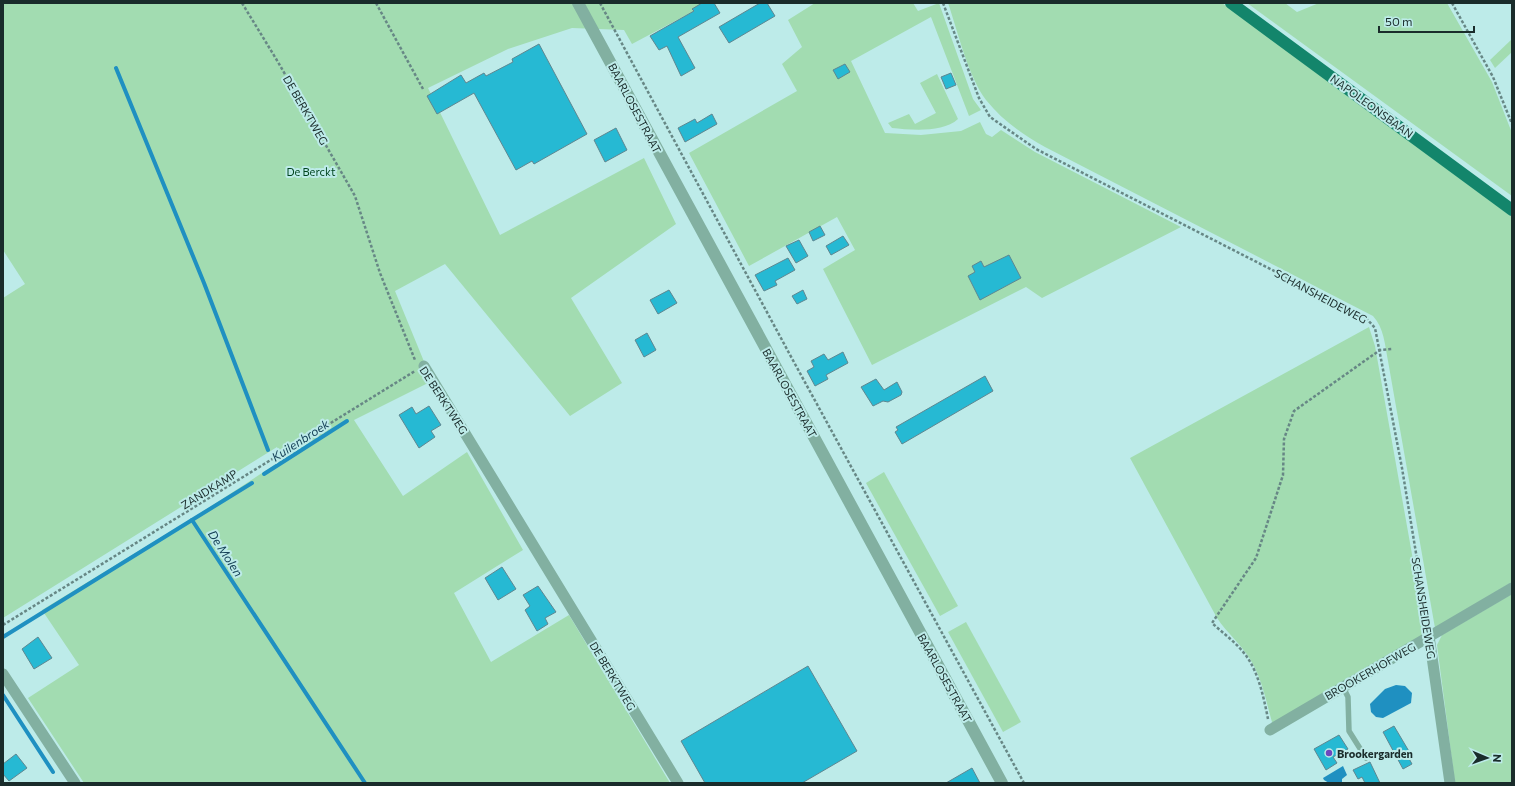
<svg xmlns="http://www.w3.org/2000/svg" width="1515" height="786" viewBox="0 0 1515 786" font-family="Commissioner,sans-serif">
  <style>
    .green { fill: #a2dcb1 }
    .water { fill: #1f90c1 }
    .lines { fill: none; stroke-linecap: round; stroke-linejoin: round }
    .stream { stroke: #1f90c1; stroke-width: 4 }
    .building { fill: #26b9d3; stroke: #5e8791 }
    .path { stroke: #678785; stroke-width: 2.5; stroke-dasharray: 3 2; stroke-linecap: butt }
    .service { stroke: #82b0a1; stroke-width: 5.5 }
    .minor { stroke: #82b0a1; stroke-width: 11 }
    .tertiary { stroke: #82b0a1; stroke-width: 12 }
    .primary { stroke: #13856b; stroke-width: 12 }
    .poi-dot { fill: #6e46be; stroke: #bdebe9; stroke-width: 1.5 }
    .labels { text-anchor: middle; dominant-baseline: central; stroke-width: 4; stroke-linejoin: round; paint-order: stroke }
    .street-label { font-size: 11px; fill: #1a2c2b; stroke: #bdebe9 }
    .park-label { font-size: 11px; fill: #00441e; stroke: #bdebe9 }
    .poi-label { font-size: 11px; font-weight: bold; fill: #1a2c2b; stroke: #bdebe9; text-anchor: start }
    .water-label { font-size: 12px; font-style: italic; fill: #184359; stroke: #bdebe9 }
  </style>
  <rect width="100%" height="100%" fill="#bdebe9"/>
  <g class="green">
    <polygon points="3,3 709,3 632,44 624,30 572,28 508,49 428,88 500,235 644,158 676,224 571,298 622,383 570,416 445,264 395,291 432,381 354,420 403,496 467,452 523,550 454,593 491,662 569,615 670,783 84,783 28,698 79,665 42,610 196,516 308,443 281,456 277,447 3,618 3,298 25,284 3,250"/>
    <polygon points="815,3 913,3 918,11 939,3 973,99 981,110 969,116 931,17 851,61 885,133 921,135 961,131 980,122 986,134 992,137 1001,130 1035,152 1181,227 1042,298 1026,287 872,365 823,269 855,250 837,217 749,266 689,153 797,91 782,64 802,47 788,20"/>
    <path d="M948 3H1222L1512 217V582L1435 628 1388 361C1385 345 1384 328 1373 316L1045 147C1023 135 1002 120 986 100 968 76 958 32 948 3Z"/>
    <polygon points="1247,3 1285,3 1297,12 1319,3 1447,3 1492,82 1512,133 1512,196"/>
    <polygon points="1512,39 1512,52 1495,68 1490,60"/>
    <path d="M937 74 958 119C943 133 911 130 892 128L888 123 909 114 915 124 936 113 920 83Z"/>
    <path d="M1369 327 1375 346 1426 633 1275 724 1272 722C1266 701 1262 678 1250 659 1241 644 1227 633 1217 618L1130 458Z"/>
    <polygon points="884,472 958,606 940,616 866,483"/>
    <polygon points="1512,594 1512,783 1455,783 1437,645 1442,635"/>
    <polygon points="966,622 1021,722 1003,732 948,632"/>
  </g>
  <g class="water">
    <polygon points="1396,685 1405,686 1412,693 1411,703 1383,718 1376,717 1371,712 1370,704 1385,689"/>
    <polygon points="1343,766 1347,775 1342,779 1342,783 1329,783 1324,780 1323,778"/>
  </g>
  <g class="lines">
    <g class="stream">
      <polyline points="116,68 204,283 268,450"/>
      <polyline points="264,474 347,421"/>
      <polyline points="192,520 252,483"/>
      <polyline points="3,637 192,520 365,783"/>
      <polyline points="3,695 53,772"/>
    </g>
  </g>
  <g class="building">
    <polygon points="702,3 714,3 720,13 678,37 695,68 681,76 667,46 659,50 650,36 694,11 692,9"/>
    <polygon points="760,3 767,3 775,16 729,43 719,27"/>
    <polygon points="539,44 587,134 534,164 532,161 516,170 474,93 437,114 427,96 461,75 466,83 484,73 486,76 513,62 512,59"/>
    <polygon points="845,64 850,72 838,79 833,70"/>
    <polygon points="951,73 956,85 946,89 941,77"/>
    <polygon points="712,114 717,124 685,142 678,128 695,119 697,123"/>
    <polygon points="616,128 627,150 605,162 594,140"/>
    <polygon points="820,226 825,235 813,241 809,232"/>
    <polygon points="843,236 849,245 831,255 826,246"/>
    <polygon points="799,240 808,256 796,263 786,246"/>
    <polygon points="1009,255 1021,278 980,300 968,276 975,272 972,266 981,261 984,267"/>
    <polygon points="788,258 795,270 775,281 777,285 764,291 755,275"/>
    <polygon points="669,290 677,303 658,314 650,300"/>
    <polygon points="803,290 807,299 797,304 792,296"/>
    <polygon points="647,333 656,350 644,357 635,340"/>
    <polygon points="843,352 848,363 826,375 828,379 815,386 807,371 814,367 811,361 824,354 828,360"/>
    <polygon points="985,376 993,391 902,444 895,432 898,430 896,427"/>
    <polygon points="876,379 884,390 897,382 902,392 901,395 888,402 883,401 873,406 861,387"/>
    <polygon points="429,406 441,425 431,431 435,437 419,448 399,415 412,407 416,414"/>
    <polygon points="502,567 516,589 498,600 485,578"/>
    <polygon points="538,586 556,612 545,618 548,624 537,631 525,610 530,606 523,595"/>
    <polygon points="38,637 52,658 34,669 22,649"/>
    <polygon points="808,666 857,751 802,783 705,783 681,741"/>
    <polygon points="1394,726 1410,753 1407,755 1412,764 1403,769 1383,732"/>
    <polygon points="1339,735 1348,749 1333,757 1337,763 1326,770 1314,749"/>
    <polygon points="16,754 27,768 9,781 3,774 3,764"/>
    <polygon points="1370,762 1380,783 1365,783 1362,777 1358,779 1353,770"/>
    <polygon points="972,768 980,783 946,783"/>
  </g>
  <g class="lines">
    <g class="path">
      <polyline points="242,3 278,62 355,196 380,273 415,360"/>
      <polyline points="376,3 423,89"/>
      <polyline points="600,3 789,353 1024,783"/>
      <polyline points="943,3 979,98 990,117 1036,149 1366,318 1375,328 1402,468 1428,626"/>
      <polyline points="1452,3 1493,77 1512,124"/>
      <polyline points="3,625 415,371"/>
      <path d="M1268 719C1264 699 1259 674 1247 657 1238 644 1224 634 1212 623L1256 558 1283 475 1284 439 1294 411 1380 350 1392 349"/>
    </g>
    <polyline class="service" points="1343,687 1348,697 1349,731 1366,758"/>
    <g class="minor">
      <polyline points="424,366 678,783"/>
      <polyline points="1429,636 1450,783"/>
      <polyline points="3,674 75,783"/>
      <polyline points="1270,730 1512,588"/>
    </g>
    <polyline class="tertiary" points="578,3 1002,783"/>
    <polyline class="primary" points="1231,3 1512,210"/>
  </g>
  <circle class="poi-dot" cx="1329" cy="753" r="4"/>
  <g class="labels">
    <g class="street-label">
      <text transform="translate(1372 106) rotate(36)">NAPOLEONSBAAN</text>
      <text transform="translate(635 108) rotate(62)">BAARLOSESTRAAT</text>
      <text transform="translate(306 110) rotate(60)">DE BERKTWEG</text>
      <text transform="translate(1321 296) rotate(28)">SCHANSHEIDEWEG</text>
      <text transform="translate(790 393) rotate(61)">BAARLOSESTRAAT</text>
      <text transform="translate(444 400) rotate(57)">DE BERKTWEG</text>
      <text transform="translate(209 489) rotate(-32)">ZANDKAMP</text>
      <text transform="translate(1424 608) rotate(81)">SCHANSHEIDEWEG</text>
      <text transform="translate(1370 671) rotate(-30)">BROOKERHOFWEG</text>
      <text transform="translate(613 676) rotate(59)">DE BERKTWEG</text>
      <text transform="translate(945 678) rotate(61)">BAARLOSESTRAAT</text>
    </g>
    <g class="park-label">
      <text x="311" y="171">De Berckt</text>
    </g>
    <g class="poi-label">
      <text x="1337" y="753">Brookergarden</text>
    </g>
    <g class="water-label">
      <text transform="translate(300 440) rotate(-33)">Kuilenbroek</text>
      <text transform="translate(226 553) rotate(57)">De Molen</text>
    </g>
  </g>
  <rect width="1515" height="786" fill="none" stroke="#1a2c2b" stroke-width="8"/>
  <g transform="translate(1487 758) rotate(92)" stroke="#bdebe9" stroke-width="3" paint-order="stroke">
  <path d="M0-3L7 15L0 10L-7 15Z" fill="#1a2c2b"/>
  <text y="-6" font-size="11" font-weight="bold" text-anchor="middle" fill="#1a2c2b">N</text>
  </g>
  <path d="M1379 26v6h95v-6" fill="none" stroke="#1a2c2b" stroke-width="2"/>
  <text x="1385" y="26" font-size="12" fill="#1a2c2b" stroke="#bdebe9" stroke-width="3" paint-order="stroke">50 m</text>
</svg>
